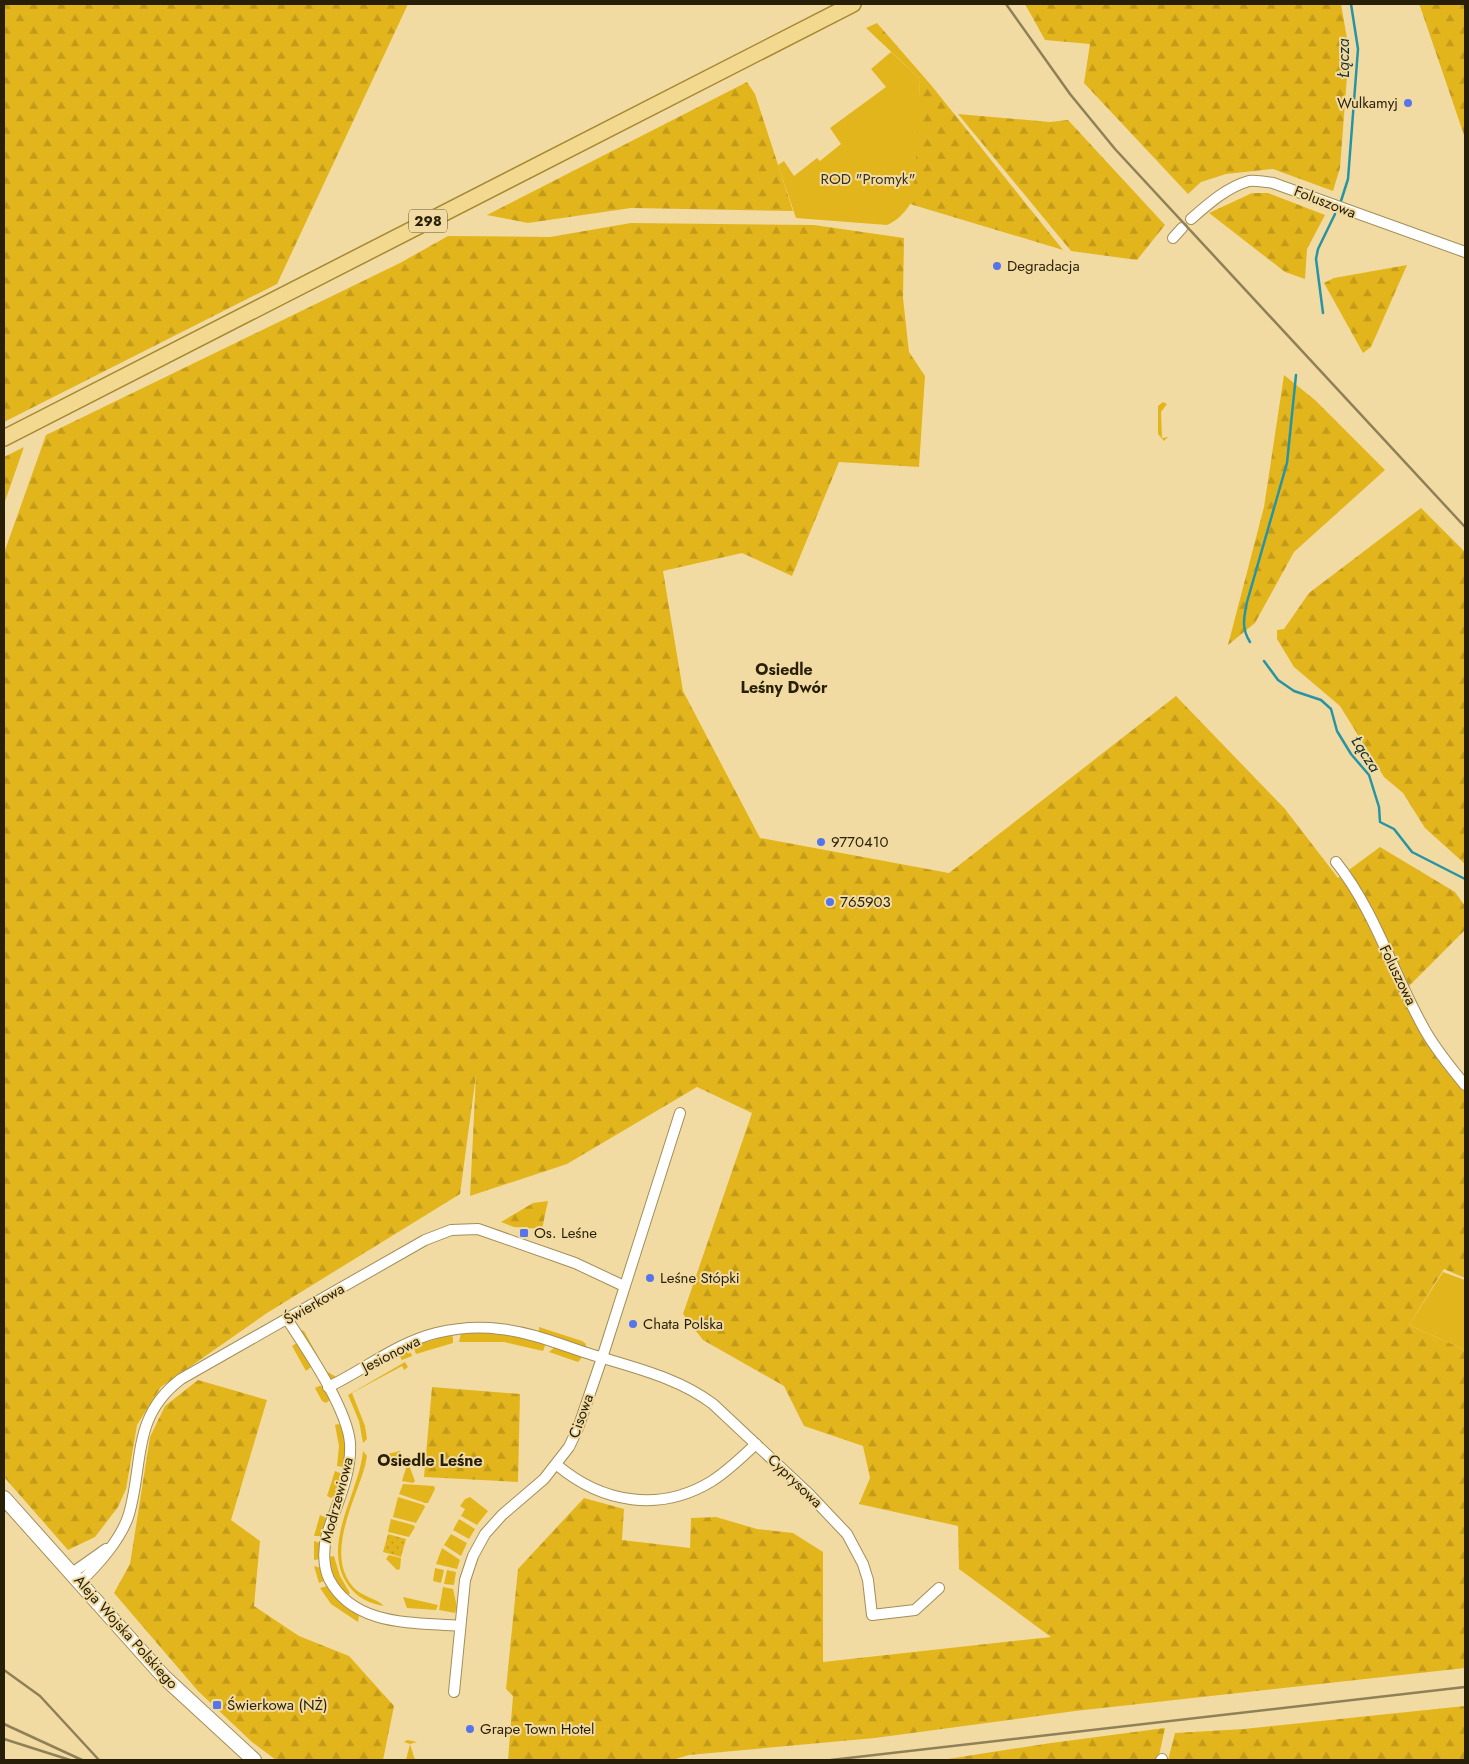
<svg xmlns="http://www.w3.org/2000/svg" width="1469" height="1764" viewBox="0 0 1469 1764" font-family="Jost,sans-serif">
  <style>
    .green { fill: #e3b51d }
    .forest { fill: url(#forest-firs) }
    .park { fill: url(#park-dots) }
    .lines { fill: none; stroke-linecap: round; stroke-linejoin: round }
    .stream { stroke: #2694a4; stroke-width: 2.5 }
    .street-casing { stroke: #a38e58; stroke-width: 12 }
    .secondary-casing { stroke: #a38e58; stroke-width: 16 }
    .primary-casing { stroke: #a68830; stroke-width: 18 }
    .street { stroke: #fff; stroke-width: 10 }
    .secondary { stroke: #fff; stroke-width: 14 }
    .primary { stroke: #f2d98f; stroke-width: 15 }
    .rail { stroke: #8f8057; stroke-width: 2.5 }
    .poi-dot { fill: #5675ea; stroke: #f1dba2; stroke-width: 2 }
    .labels { text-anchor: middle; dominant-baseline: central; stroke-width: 4; stroke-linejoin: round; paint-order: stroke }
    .shield { fill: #f1dba2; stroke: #645736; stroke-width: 1 }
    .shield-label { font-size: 14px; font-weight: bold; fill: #281f08 }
    .poi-label { font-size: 15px; fill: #281f08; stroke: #f1dba2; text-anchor: start }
    .park-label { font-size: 15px; fill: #39311a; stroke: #f1dba2 }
    .street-label { font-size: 15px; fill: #281f08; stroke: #f1dba2 }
    .water-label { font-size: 16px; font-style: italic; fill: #103035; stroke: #f1dba2 }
    .neighbourhood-label { font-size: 16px; font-weight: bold; fill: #281f08; stroke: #f1dba2 }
  </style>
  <defs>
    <pattern id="forest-firs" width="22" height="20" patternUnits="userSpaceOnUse" patternTransform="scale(1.25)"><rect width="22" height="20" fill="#e3b51d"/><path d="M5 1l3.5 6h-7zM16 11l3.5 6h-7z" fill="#c39b19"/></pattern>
    <pattern id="park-dots" width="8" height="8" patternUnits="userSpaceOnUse" patternTransform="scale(1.25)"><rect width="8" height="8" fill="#e3b51d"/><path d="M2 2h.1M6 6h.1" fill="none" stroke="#c39b19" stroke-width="1.8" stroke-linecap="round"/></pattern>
  </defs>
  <rect width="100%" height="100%" fill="#f1dba2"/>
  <g class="green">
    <path d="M891 52 920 79C919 104 920 186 910 204 906 212 895 222 887 225L796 218 778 165 784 161 794 176 817 158 820 161 841 144 830 128 886 87 871 69Z"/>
    <polygon points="1163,402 1167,404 1161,412 1162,438 1168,437 1164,441 1158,434 1158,406"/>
    <polygon points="1443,1272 1465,1280 1465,1350 1409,1325"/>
    <polygon points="539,1327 582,1341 586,1344 585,1348 539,1333"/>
    <polygon points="299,1329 304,1331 326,1371 338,1378 329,1379"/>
    <polygon points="478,1332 510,1334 543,1343 545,1346 543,1351 504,1342 459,1342 461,1333"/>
    <polygon points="450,1335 453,1337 453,1343 416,1354 413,1346"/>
    <polygon points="295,1344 298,1344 311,1367 306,1371 292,1346"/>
    <polygon points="555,1347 583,1356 578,1362 549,1352"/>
    <polygon points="409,1348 412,1356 402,1360 398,1353"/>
    <polygon points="405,1362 408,1367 404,1370 402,1366 352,1393 365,1426 367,1439 363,1443 359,1421 348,1395"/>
    <polygon points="319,1386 322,1386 330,1400 326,1403 322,1401 315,1388"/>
    <polygon points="338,1424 342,1426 346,1438 344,1467 337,1466 339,1446 335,1425"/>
    <path d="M363 1451 367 1456 365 1466C355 1502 324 1555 354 1588 363 1597 376 1598 384 1606 370 1604 356 1597 348 1585 320 1545 359 1494 363 1451Z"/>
    <polygon points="400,1451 404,1458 400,1463 379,1456"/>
    <polygon points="407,1465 409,1465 415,1481 413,1483 402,1481"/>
    <polygon points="335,1471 342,1474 336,1494 331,1498 327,1496"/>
    <polygon points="403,1484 434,1486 435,1489 428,1503 425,1503 399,1494"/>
    <polygon points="398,1497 424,1505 425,1507 416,1523 393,1517"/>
    <polygon points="470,1497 488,1511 477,1525 461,1516 465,1509 460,1506 465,1499"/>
    <polygon points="320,1515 328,1519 322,1536 314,1536"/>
    <polygon points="391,1519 413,1525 415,1527 409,1537 388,1532"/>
    <polygon points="459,1519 475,1529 469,1539 453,1530"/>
    <polygon points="451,1534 467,1543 461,1556 444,1545"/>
    <polygon points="314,1541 321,1543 321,1559 314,1560"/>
    <polygon points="442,1548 460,1560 457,1569 436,1564"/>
    <polygon points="389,1555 401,1558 400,1569 397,1570 386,1559"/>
    <polygon points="334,1556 340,1576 350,1593 347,1596 333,1576 329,1557"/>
    <polygon points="314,1566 322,1568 326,1580 319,1583"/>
    <polygon points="435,1568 444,1570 441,1583 433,1581"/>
    <polygon points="447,1570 456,1572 454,1585 444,1584"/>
    <polygon points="327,1586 343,1604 359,1616 358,1622 331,1604 320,1588"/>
    <polygon points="443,1587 453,1589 457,1607 455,1613 439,1610"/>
    <polygon points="403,1597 438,1605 436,1610 407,1608"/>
    <polygon points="407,1740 417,1742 410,1744 415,1760 406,1760 410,1744 404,1742"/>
  </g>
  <g class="forest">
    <polygon points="4,4 408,4 277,284 4,422"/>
    <polygon points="1025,4 1341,4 1349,50 1340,168 1333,191 1273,169 1226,174 1201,182 1188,194 1084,83 1090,44 1045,40"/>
    <polygon points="1419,4 1465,4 1465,138 1421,9"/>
    <polygon points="877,23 931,85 1063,250 910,204 915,177 920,79 866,28"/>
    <polygon points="747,82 755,94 793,211 631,208 528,223 487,215"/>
    <polygon points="958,114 1050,122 1068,120 1165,225 1137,260 1071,251"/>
    <polygon points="1252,193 1268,193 1325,215 1307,249 1305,279 1285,272 1209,213"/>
    <polygon points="631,223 814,225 904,238 903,298 909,352 925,376 919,467 839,462 792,576 742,553 663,571 683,691 760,838 949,873 1176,696 1285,809 1338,878 1380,847 1455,892 1465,906 1465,930 1404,991 1465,1085 1465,1278 1444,1269 1409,1325 1465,1350 1465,1668 1075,1711 875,1738 689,1755 672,1760 508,1760 513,1696 506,1689 518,1569 584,1498 624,1509 622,1540 690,1548 691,1518 716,1517 757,1529 793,1533 823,1552 823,1662 1051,1637 959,1569 958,1526 859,1504 870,1478 863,1446 804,1426 784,1386 703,1340 683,1314 752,1113 697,1087 567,1164 470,1196 476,1075 460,1194 267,1313 161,1387 137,1425 126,1489 118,1507 95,1537 68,1550 4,1477 4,553 46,435 400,263 448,236 550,237"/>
    <polygon points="1407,265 1371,347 1363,353 1324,283 1334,278"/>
    <polygon points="1284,375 1315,400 1385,470 1294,552 1255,623 1228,645 1264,507"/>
    <polygon points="24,447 4,504 4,457"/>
    <polygon points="1421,508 1465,552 1465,864 1425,828 1403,793 1384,777 1340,706 1294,667 1277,639 1277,630 1284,629 1309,593"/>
    <polygon points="548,1201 542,1229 514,1227 501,1222 533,1203"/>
    <polygon points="198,1380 267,1400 231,1520 260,1541 254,1606 299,1636 349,1656 394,1706 383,1760 276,1760 252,1742 198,1691 114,1593 130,1564 150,1437 165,1406"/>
    <polygon points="432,1387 520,1394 518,1482 424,1477"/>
    <polygon points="1465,1706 1465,1760 1168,1760 1175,1733 1244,1729"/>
    <polygon points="1165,1728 1158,1760 941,1760 1051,1743"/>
  </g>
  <polygon class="park" points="388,1534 406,1539 401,1557 383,1552"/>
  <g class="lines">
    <g class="stream">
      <polyline points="1341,201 1348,179 1358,49 1351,4"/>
      <polyline points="1323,313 1316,259 1318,249 1335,214"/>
      <path d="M1250 642C1241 628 1244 617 1247 602L1287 463 1296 375"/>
      <polyline points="1264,661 1278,680 1294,691 1321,700 1331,709 1337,731 1351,754 1369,775 1379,807 1380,822 1394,829 1412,852 1465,879"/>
    </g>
    <g class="street-casing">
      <g id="street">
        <path d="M1191 219C1208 204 1227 187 1249 181 1256 180 1266 182 1273 183L1465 252"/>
        <polyline points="1173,238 1182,228"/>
        <path d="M1336 862C1376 912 1394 977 1426 1032 1437 1051 1451 1068 1465 1085"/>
        <path d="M287 1319C307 1350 347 1408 350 1443 352 1474 336 1506 327 1534 323 1548 323 1566 329 1579 354 1627 414 1622 460 1626"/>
        <path d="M328 1387C364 1370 396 1343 436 1333 457 1328 478 1326 500 1329 530 1332 559 1344 587 1353 630 1367 676 1376 713 1404L809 1494 847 1534 863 1564 868 1580 872 1615 915 1610 939 1588"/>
        <path d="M557 1465C602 1503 660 1513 712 1481 728 1471 742 1457 756 1444"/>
        <polyline points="72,1573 106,1549"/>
        <path d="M80 1582C98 1565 122 1538 129 1514 144 1462 131 1417 181 1379L425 1240 451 1230 478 1229 575 1263 624 1286"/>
        <polyline points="454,1692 465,1580 473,1556 485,1534 502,1515 544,1479 569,1447 578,1428 602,1358 680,1113"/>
        <polyline points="1161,1760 1162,1759"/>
      </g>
    </g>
    <g class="secondary-casing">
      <polyline id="secondary" points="4,1498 164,1677 254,1760"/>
    </g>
    <g class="primary-casing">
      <polyline id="primary" points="4,438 853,4"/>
    </g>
    <use href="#street" class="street"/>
    <use href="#secondary" class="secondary"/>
    <use href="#primary" class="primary"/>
    <g class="rail">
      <polyline points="1006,4 1070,94 1115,149 1465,527"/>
      <polyline points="4,1670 40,1696 99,1760"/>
      <polyline points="4,1724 82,1760"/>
      <polyline points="4,1739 70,1760"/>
      <polyline points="831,1760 1465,1687"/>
    </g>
  </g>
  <g class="poi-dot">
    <circle cx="1408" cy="103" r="5"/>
    <circle cx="997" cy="266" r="5"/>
    <circle cx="821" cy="842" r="5"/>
    <circle cx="830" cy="902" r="5"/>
    <rect x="519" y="1228" width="10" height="10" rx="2.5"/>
    <circle cx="650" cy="1278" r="5"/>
    <circle cx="633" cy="1324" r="5"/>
    <rect x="212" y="1700" width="10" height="10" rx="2.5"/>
    <circle cx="470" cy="1729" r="5"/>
  </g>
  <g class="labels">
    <rect class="shield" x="409" y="209.5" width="38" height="23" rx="4"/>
    <g class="shield-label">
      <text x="428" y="221">298</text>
    </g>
    <g class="poi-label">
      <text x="1398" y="103" text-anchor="end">Wulkamyj</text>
      <text x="1007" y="266">Degradacja</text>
      <text x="831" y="842">9770410</text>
      <text x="840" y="902">765903</text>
      <text x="534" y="1233">Os. Leśne</text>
      <text x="660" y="1278">Leśne Stópki</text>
      <text x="643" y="1324">Chata Polska</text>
      <text x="227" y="1705">Świerkowa (NŻ)</text>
      <text x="480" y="1729">Grape Town Hotel</text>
    </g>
    <g class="park-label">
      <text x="868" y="179">ROD "Promyk"</text>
    </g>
    <g class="street-label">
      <text transform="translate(1325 202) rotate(21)">Foluszowa</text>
      <text transform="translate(1398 975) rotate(64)">Foluszowa</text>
      <text transform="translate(314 1304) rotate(-30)">Świerkowa</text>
      <text transform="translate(391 1354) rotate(-27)">Jesionowa</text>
      <text transform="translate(581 1416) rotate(-70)">Cisowa</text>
      <text transform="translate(795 1481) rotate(44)">Cyprysowa</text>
      <text transform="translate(337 1500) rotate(-75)">Modrzewiowa</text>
      <text transform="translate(126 1632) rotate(48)">Aleja Wojska Polskiego</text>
    </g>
    <g class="water-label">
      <text transform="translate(1343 58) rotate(-90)">Łącza</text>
      <text transform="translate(1366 754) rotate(57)">Łącza</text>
    </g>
    <g class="neighbourhood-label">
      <text x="784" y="669">Osiedle<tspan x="784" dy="18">Leśny Dwór</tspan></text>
      <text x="430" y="1460">Osiedle Leśne</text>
    </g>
  </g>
  <rect width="1469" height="1764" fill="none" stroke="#281f08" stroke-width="10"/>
</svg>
